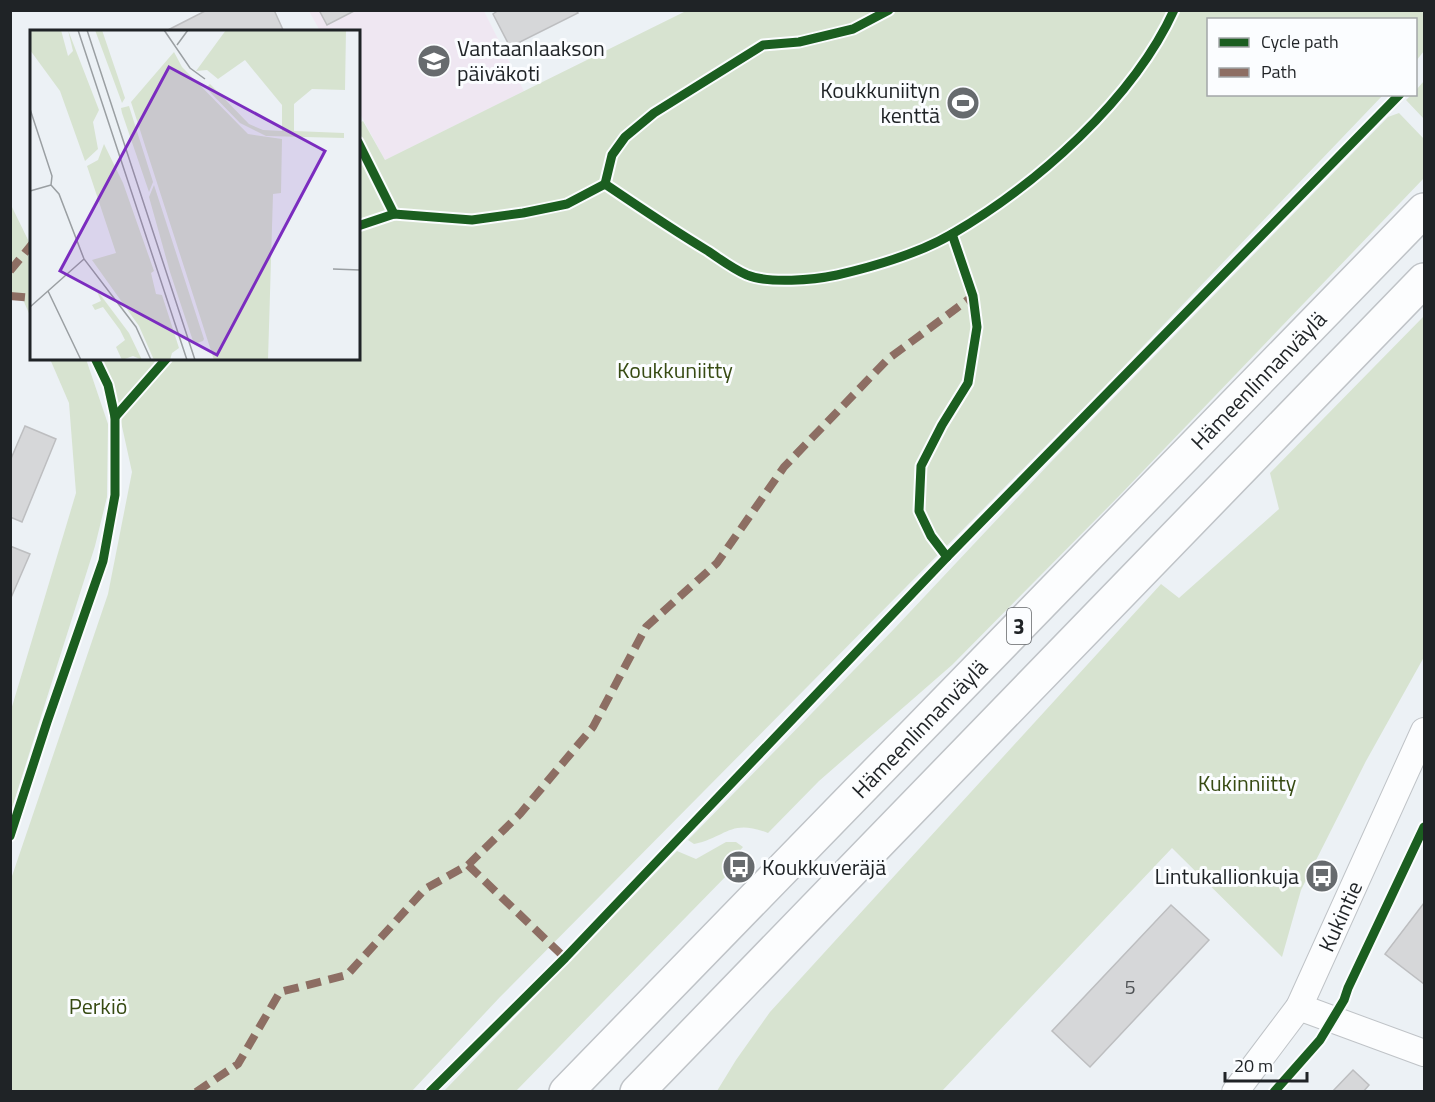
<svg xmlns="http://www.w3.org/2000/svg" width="1435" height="1102" viewBox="0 0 1435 1102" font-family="'Titillium Web',sans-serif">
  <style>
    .education { fill: #efe7f2 }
    .green { fill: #d7e3d0 }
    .building { fill: #d6d7d9; stroke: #bdbec0; stroke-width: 1.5 }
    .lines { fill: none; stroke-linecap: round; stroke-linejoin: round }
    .street-casing { stroke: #bfc3c7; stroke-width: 28 }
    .highway-casing { stroke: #bfc3c7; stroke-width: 36 }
    .street { stroke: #fcfdfe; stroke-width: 26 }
    .highway { stroke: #fcfdfe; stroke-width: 33 }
    .quiet { stroke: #8d6e63; stroke-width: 8; stroke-dasharray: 15 8; stroke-linecap: butt }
    .cycleway-casing { stroke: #fbfdff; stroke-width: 13 }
    .cycleway { stroke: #1b5e20; stroke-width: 9 }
    .labels { text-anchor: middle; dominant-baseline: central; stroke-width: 6; stroke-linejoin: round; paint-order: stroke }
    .number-label { font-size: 20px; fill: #4d5053 }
    .shield { fill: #fbfdff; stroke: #616467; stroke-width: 1.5 }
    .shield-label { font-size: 21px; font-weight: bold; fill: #1f2326 }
    .poi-label { font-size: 22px; fill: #1f2326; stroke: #fbfdff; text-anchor: start }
    .park-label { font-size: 22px; fill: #374b13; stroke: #fbfdff }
    .street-label { font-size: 22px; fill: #1f2326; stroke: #fbfdff }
    .inset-road { fill: none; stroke: #9a9fa2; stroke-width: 1.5 }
    .view { fill: #7b2cbf; fill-opacity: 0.15; stroke: #7b2cbf; stroke-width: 3 }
    .inset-edge { fill: none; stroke: #1f2326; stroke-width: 3 }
  </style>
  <rect width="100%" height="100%" fill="#ecf1f5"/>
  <polygon class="education" points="309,11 484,11 524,91 385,160 359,112 358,32 320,31"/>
  <g class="green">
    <polygon points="686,11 1424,11 1424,51 1416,61 1416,20 1208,20 1208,94 1383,95 1105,386 500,997 412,1091 11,1091 11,879 108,594 132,472 112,381 101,359 358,358 359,123 363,121 385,160"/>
    <polygon points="1424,81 1424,119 1406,100 1411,95 1416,94 1416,90"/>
    <path d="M1399 113 1424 139V178L1120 495 952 665 819 781 768 833C730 818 727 837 694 844L688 840 894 629 1050 463 1388 117Z"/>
    <polygon points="10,203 31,246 31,318 21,295 11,300"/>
    <polygon points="1424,316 1424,657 1366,761 1301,890 1282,957 1172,848 942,1091 717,1091 736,1060 770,1012 1161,584 1179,598 1279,509 1270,473"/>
    <polygon points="50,359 86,359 108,424 107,497 95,546 11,811 11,710 76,493 69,403"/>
    <polygon points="726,842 736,842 743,847 728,864 732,870 516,1091 444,1091 677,851 696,859"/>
  </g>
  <g class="building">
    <polygon points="207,10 274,10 284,32 164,32"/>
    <polygon points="319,10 356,10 327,25"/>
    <polygon points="499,10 576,10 578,13 510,47 493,14"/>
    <polygon points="25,426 56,439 22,522 10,517 10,461"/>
    <polygon points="10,546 30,554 10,600"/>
    <polygon points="1424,903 1424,984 1385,954"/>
    <polygon points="1171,905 1209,940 1090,1067 1052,1031"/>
    <polygon points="1353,1070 1369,1085 1363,1092 1332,1092"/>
  </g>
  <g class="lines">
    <g class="street-casing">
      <g id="street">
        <polyline points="1299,1007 1424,1053"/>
        <path id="s1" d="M1235 1092 1299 1007 1424 731"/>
      </g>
    </g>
    <g class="highway-casing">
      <g id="highway">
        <path id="s2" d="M566 1092 1424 210"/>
        <polyline points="637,1092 1424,280"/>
      </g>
    </g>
    <use href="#street" class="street"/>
    <use href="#highway" class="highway"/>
    <g class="quiet">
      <polyline points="10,271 32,244"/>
      <polyline points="10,296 32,298"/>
      <polyline points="468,865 565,958"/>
      <polyline points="196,1092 238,1064 280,992 347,975 425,889 468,865 520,814 593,727 646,627 717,563 784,467 888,359 973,296"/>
    </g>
    <g class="cycleway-casing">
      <g id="cycleway">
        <polyline points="358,142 394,214"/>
        <polyline points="605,184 612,155 625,137 654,113 763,45 799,42 853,29 889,10"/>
        <path d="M358 226 394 214 472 220 523 213 567 204 605 184C639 207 673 230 708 251 720 259 733 269 747 275 770 284 813 280 837 275 876 266 918 254 952 234 1036 185 1133 100 1174 10"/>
        <polyline points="115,417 167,358"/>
        <polyline points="947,557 931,536 919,511 921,466 942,425 968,383 977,327 973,296 952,234"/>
        <polyline points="10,836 47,722 103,561 115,495 115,417 108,385 95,358"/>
        <polyline points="430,1092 565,958 947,557 1400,94"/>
        <polyline points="1274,1092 1320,1040 1344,1000 1348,988 1424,827"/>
      </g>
    </g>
    <use href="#cycleway" class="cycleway"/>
  </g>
  <defs>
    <g id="school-disc" transform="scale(1.725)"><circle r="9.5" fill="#676b6e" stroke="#fbfdff"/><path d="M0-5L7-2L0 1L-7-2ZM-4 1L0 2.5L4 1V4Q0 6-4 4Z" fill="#fff"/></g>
    <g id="stadium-disc" transform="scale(1.725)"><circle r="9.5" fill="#676b6e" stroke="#fbfdff"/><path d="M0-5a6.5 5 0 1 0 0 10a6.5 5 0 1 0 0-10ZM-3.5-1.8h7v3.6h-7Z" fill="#fff"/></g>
    <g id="bus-disc" transform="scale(1.725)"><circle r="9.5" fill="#676b6e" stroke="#fbfdff"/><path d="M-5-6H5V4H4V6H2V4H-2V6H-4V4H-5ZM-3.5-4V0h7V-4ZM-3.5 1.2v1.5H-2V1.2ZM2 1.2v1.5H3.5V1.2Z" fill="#fff"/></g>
  </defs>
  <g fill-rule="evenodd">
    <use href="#school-disc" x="434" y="61"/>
    <use href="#stadium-disc" x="963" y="103"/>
    <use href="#bus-disc" x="739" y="867"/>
    <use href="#bus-disc" x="1322" y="876"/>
  </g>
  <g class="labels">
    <g class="number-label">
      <text x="1130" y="986">5</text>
    </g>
    <rect class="shield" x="1007" y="608" width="24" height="36" rx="4.5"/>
    <g class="shield-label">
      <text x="1019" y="626">3</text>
    </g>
    <g class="poi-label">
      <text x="457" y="48">Vantaanlaakson<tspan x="457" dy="25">päiväkoti</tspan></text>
      <text x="940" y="90" text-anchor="end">Koukkuniityn<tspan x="940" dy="25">kenttä</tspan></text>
      <text x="762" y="867">Koukkuveräjä</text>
      <text x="1299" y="876" text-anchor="end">Lintukallionkuja</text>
    </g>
    <g class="park-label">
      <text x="675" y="370">Koukkuniitty</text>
      <text x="1247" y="783">Kukinniitty</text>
      <text x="98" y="1006">Perkiö</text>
    </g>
    <g class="street-label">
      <text stroke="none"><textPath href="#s2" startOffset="993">Hämeenlinnanväylä</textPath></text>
      <text stroke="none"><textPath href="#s2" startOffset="507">Hämeenlinnanväylä</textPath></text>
      <text stroke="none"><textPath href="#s1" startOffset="206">Kukintie</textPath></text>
    </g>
  </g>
  <g transform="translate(30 30)">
    <rect width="330" height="330" fill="#ecf1f5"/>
    <path d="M0 0H31L38 26 43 21 38 0 69 80 63 92 68 119 55 131 30 61 0 20ZM65 0H72L95 68 92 73ZM196 0H316L315 60 282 59 264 74V101L314 103V108L236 106 210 93 176 58 180 54 219 94 233 100 252 101V75L215 30 188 49 177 40 166 41ZM144 22 152 37 218 104 252 109 251 163 243 164 238 330H184L101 72ZM99 76 123 152 119 162 92 83 91 78ZM74 114 93 153 124 241 121 243 126 264 132 265 149 318 142 323 140 330H124L109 296 62 230 86 223 57 136 68 130ZM124 155 174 309 173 311 164 314 140 242 119 167ZM66 259 99 303 112 330 103 326 92 330 86 317 95 310 90 300 73 277 65 280 62 275 71 271Z" fill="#d7e3d0"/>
    <path class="inset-road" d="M48 0 157 330M57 0 165 330M134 0 160 38 175 49M147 15 158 0M0 79 22 146 21 155M21 155 29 164 54 229 106 297 121 330M0 161 21 155M303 239 330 240M18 261 51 330M0 277 54 229"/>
    <path class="view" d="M139 37 295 121 187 325 30 241Z"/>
    <rect width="330" height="330" class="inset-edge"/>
  </g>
  <rect width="1435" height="1102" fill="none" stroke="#1f2326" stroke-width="24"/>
  <rect x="1207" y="18" width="210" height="78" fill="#fbfdff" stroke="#a3a6a8" stroke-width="1.5"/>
  <rect x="1219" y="38" width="30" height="9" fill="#1b5e20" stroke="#a3a6a8" stroke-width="1.5"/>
  <text x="1261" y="48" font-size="18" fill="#1f2326">Cycle path</text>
  <rect x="1219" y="68" width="30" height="9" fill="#8d6e63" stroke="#a3a6a8" stroke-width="1.5"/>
  <text x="1261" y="78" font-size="18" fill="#1f2326">Path</text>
  <path d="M1225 1072v9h82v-9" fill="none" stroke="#1f2326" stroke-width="3"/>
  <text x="1234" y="1072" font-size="18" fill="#1f2326" stroke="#fbfdff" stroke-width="4.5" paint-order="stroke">20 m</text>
</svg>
